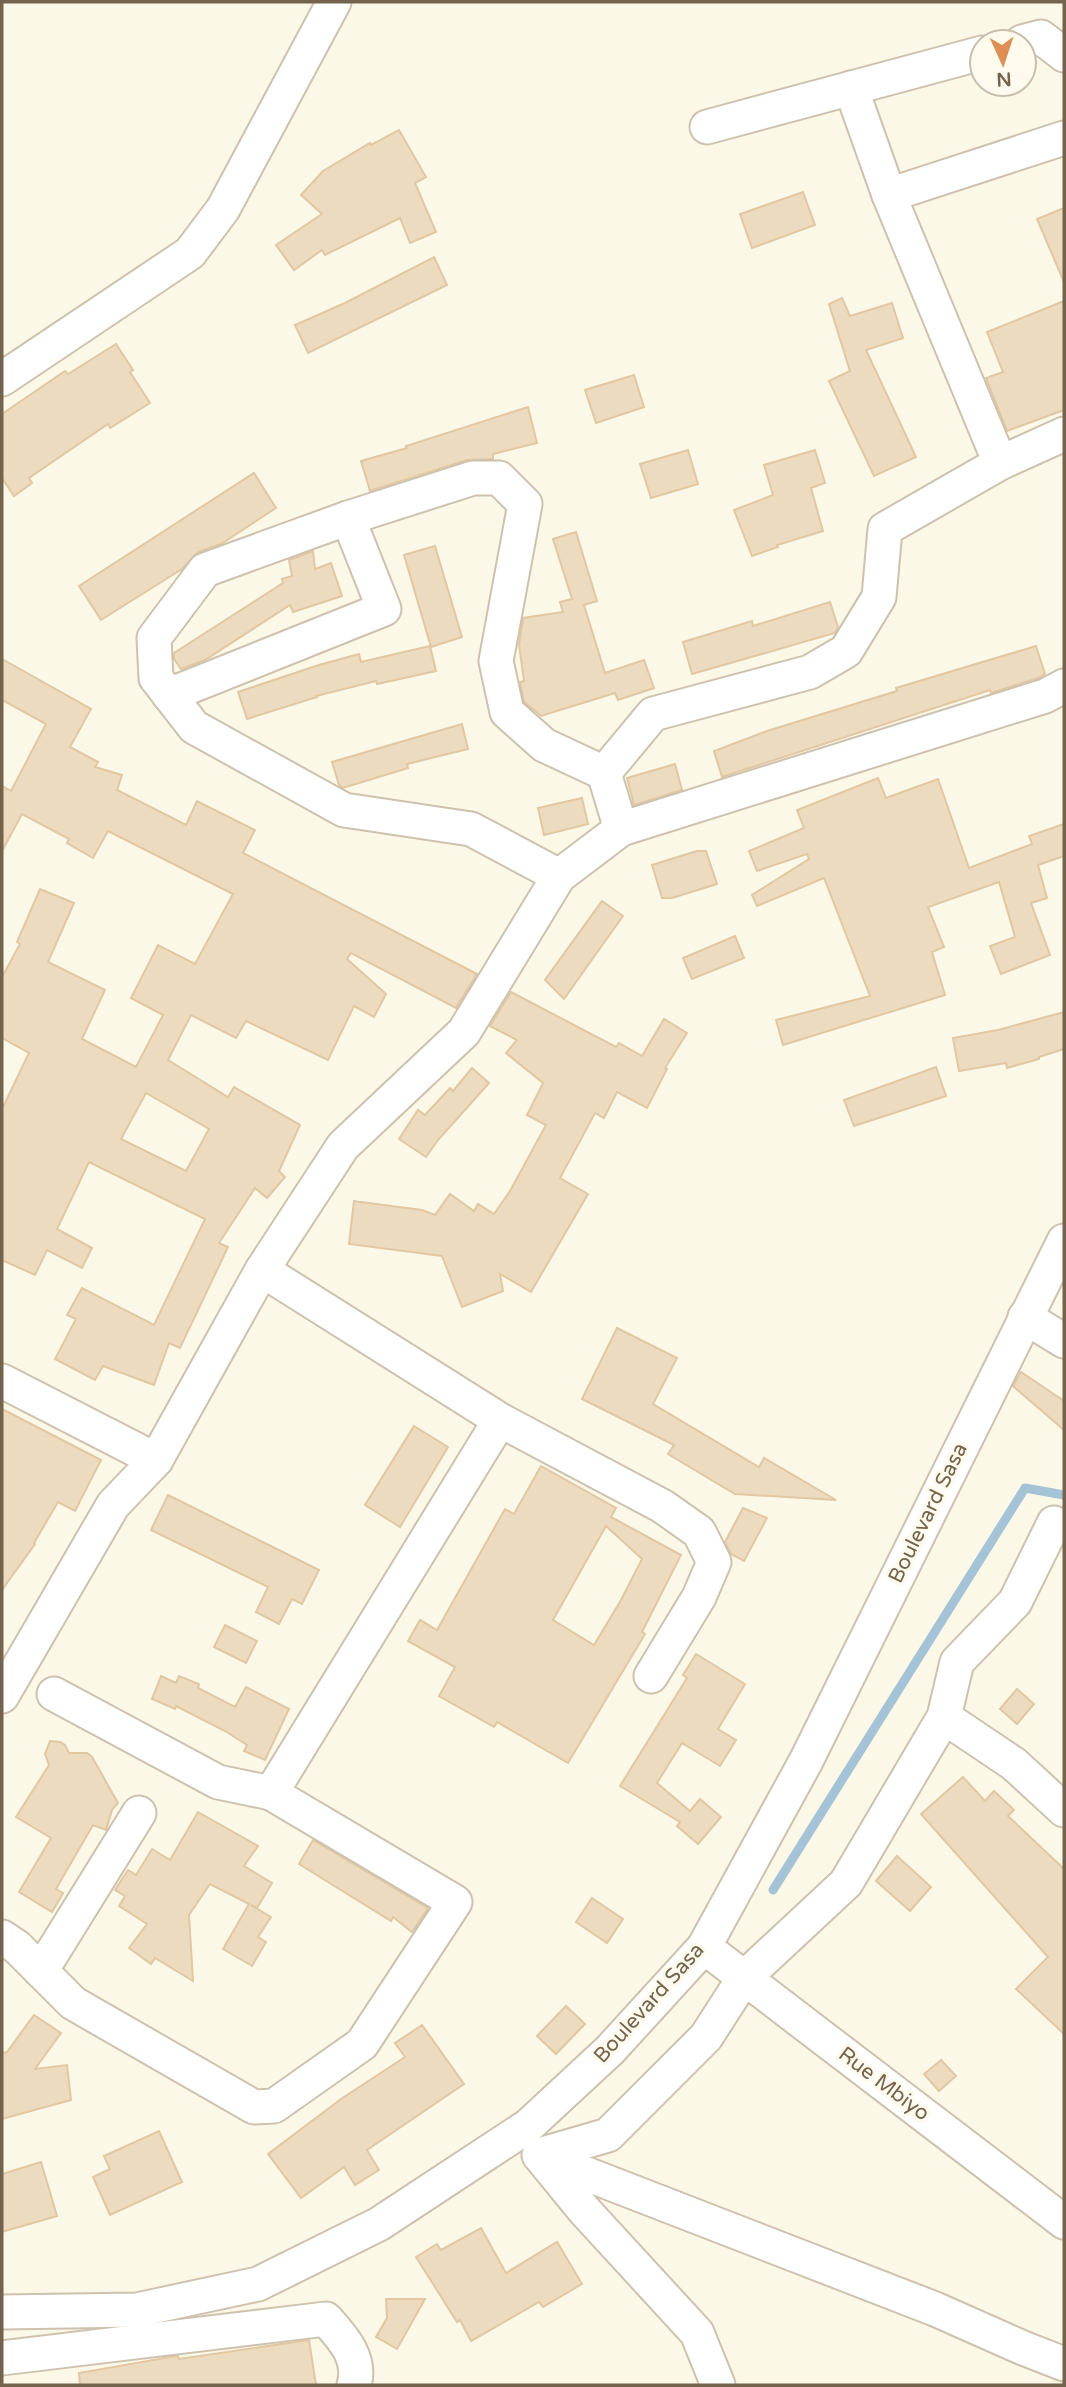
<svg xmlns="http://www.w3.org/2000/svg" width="1066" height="2387" viewBox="0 0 1066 2387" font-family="'Varela Round',sans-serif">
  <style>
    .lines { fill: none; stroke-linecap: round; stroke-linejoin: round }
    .stream { stroke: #a4c3d6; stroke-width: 9 }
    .building { fill: #eddbbf; stroke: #e1c7a2; stroke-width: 2; fill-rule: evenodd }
    .minor-casing { stroke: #cdc2ae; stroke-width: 37 }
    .minor { stroke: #fff; stroke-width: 33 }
    .labels { text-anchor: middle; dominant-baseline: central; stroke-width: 7; stroke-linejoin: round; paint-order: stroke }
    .street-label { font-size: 21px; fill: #74634d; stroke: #fefbee }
  </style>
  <rect width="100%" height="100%" fill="#fbf8e8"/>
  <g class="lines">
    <polyline class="stream" points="773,1890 1025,1488 1064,1495"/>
  </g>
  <g class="building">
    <polygon points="399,130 426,177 415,183 436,232 410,243 400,218 325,255 322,250 294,270 276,245 322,214 301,195 323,171 370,143 371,145"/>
    <polygon points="803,192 815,225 752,248 740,214"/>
    <polygon points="1064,208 1064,282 1037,219"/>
    <polygon points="434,257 447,285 308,353 295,325 345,303"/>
    <polygon points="842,298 850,316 892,303 903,338 866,350 916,457 874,476 829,381 850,371 829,304"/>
    <polygon points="1064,301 1064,410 1007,431 986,378 1003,372 987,332"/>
    <polygon points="116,344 133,370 130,372 150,403 110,428 108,424 29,478 32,483 14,496 2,478 2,414 65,371 68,374"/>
    <polygon points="634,375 644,407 596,423 585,390"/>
    <polygon points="528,407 537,443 493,454 493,459 467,460 370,491 361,461 407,448 406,446"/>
    <polygon points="688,450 698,484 651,498 640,464"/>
    <polygon points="815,450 825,483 811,488 823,531 777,545 778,547 752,556 734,510 773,495 764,465"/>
    <polygon points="254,473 276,508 221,544 198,552 182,569 101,620 79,586"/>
    <polygon points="576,532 597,601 584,605 605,673 644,660 654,688 618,700 615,693 541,716 524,702 520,682 524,681 519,645 523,618 563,612 560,602 572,599 553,539"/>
    <polygon points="435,546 462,637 431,647 404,555"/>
    <polygon points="313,551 315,569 331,563 342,596 293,612 290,605 205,660 181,669 174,659 174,653 283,583 282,579 292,576 289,560"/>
    <polygon points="830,602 838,627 835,633 692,674 683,642 752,621 753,626"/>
    <polygon points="430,646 436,671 377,684 376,681 316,696 317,697 247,719 238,692 319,665 359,654 361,662"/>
    <polygon points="1036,646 1045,674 1038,678 991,693 990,690 722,777 714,751 767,731 897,691 896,688"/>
    <path d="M2 659 91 709 70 747 98 762 95 767 122 775 117 790 186 825 197 801 255 830 243 853 477 974 456 1008 351 953 347 959 386 994 374 1017 354 1006 328 1060 246 1021 236 1038 191 1015 168 1060 228 1097 234 1087 300 1125 279 1171 285 1177 267 1198 255 1188 219 1243 228 1247 180 1348 169 1343 154 1385 103 1366 95 1380 55 1359 76 1319 67 1315 82 1288 154 1325 205 1219 89 1162 57 1229 92 1248 82 1268 47 1250 35 1275 2 1260V1109L29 1053 2 1038V977L20 944 17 942 40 889 74 903 48 962 105 990 82 1039 136 1067 163 1015 131 998 158 945 195 964 233 894 108 831 93 858 67 843 69 839 22 814 2 851V786L11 791 46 724 2 700ZM146 1093 209 1129 186 1171 121 1139Z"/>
    <polygon points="462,724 468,749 407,764 408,768 343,788 339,785 332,762"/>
    <polygon points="675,764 682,790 634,805 627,778"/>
    <polygon points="878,778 886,798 938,779 969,868 1032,844 1029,836 1064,824 1064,856 1038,865 1047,898 1031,903 1050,955 1001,974 990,946 1015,937 999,882 928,907 944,947 932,952 945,995 783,1045 776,1020 870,996 824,878 757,906 752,895 809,859 807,854 757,871 749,851 804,828 797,810"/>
    <polygon points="582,798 588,824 544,835 538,808"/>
    <polygon points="697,851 706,851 717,884 672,898 662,898 652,865"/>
    <polygon points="602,901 623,916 564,999 545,980"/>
    <polygon points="735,936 744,958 692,979 683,958"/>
    <polygon points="511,992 616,1047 619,1043 642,1056 664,1019 687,1033 665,1068 667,1069 647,1108 617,1092 604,1118 595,1113 560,1178 588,1194 531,1292 500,1274 503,1291 462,1307 442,1256 349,1244 354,1201 422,1210 435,1215 450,1194 474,1211 478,1204 494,1214 510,1191 546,1125 527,1115 543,1083 506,1053 517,1040 490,1026"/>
    <polygon points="1064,1012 1064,1049 1039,1057 1039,1059 1007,1068 1006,1063 959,1071 953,1038 998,1030"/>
    <polygon points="936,1067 946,1096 854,1126 844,1100"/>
    <polygon points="472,1068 489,1083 438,1140 426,1157 399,1139 418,1110 425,1115 450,1088 453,1091"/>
    <polygon points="617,1328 677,1358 653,1404 759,1467 764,1458 836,1500 735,1494 668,1454 674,1445 582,1399"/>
    <polygon points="1021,1372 1064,1401 1064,1430 1013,1386"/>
    <polygon points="2,1409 101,1460 75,1511 58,1502 34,1543 35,1544 2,1590"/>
    <polygon points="414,1426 448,1447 400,1527 365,1505"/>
    <path d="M541 1466 616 1508 611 1517 681 1555 642 1632 645 1634 568 1763 497 1722 494 1727 439 1696 455 1667 408 1641 420 1620 437 1630 505 1509 514 1514ZM606 1526 642 1559 621 1600 594 1645 553 1620Z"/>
    <polygon points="168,1495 319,1570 302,1604 292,1599 279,1624 256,1612 268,1587 151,1530"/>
    <polygon points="743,1508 767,1518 744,1561 731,1554 725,1542"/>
    <polygon points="225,1625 257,1641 246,1663 214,1647"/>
    <polygon points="696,1654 745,1684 718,1729 736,1740 720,1766 682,1743 657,1783 690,1811 700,1799 721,1817 698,1844 677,1826 680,1822 620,1786 687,1678 683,1675"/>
    <polygon points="161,1676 176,1683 179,1676 199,1684 198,1688 235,1707 246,1687 289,1709 265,1760 244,1751 247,1745 225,1731 176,1706 175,1709 152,1699"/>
    <polygon points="1017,1689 1034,1704 1017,1724 1000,1709"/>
    <polygon points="50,1741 60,1742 65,1745 69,1753 87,1753 92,1757 118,1803 112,1810 106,1830 93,1825 56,1889 63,1893 52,1912 19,1892 51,1838 16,1817 49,1765 45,1754"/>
    <polygon points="963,1777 985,1801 994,1791 1014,1810 1008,1816 1064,1869 1064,2034 1016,1989 1048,1957 921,1814"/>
    <polygon points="198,1812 258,1846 244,1866 272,1883 257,1908 251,1905 271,1917 258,1937 266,1942 252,1966 223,1949 249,1904 210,1884 189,1915 193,1981 155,1958 151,1964 129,1948 147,1924 119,1906 125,1896 115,1890 128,1870 136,1875 152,1849 170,1860"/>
    <polygon points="313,1840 428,1908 412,1932 393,1917 391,1921 299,1864"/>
    <polygon points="897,1856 931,1887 910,1911 876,1881"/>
    <polygon points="592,1898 623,1919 607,1943 576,1922"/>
    <polygon points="566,2006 585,2024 556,2054 537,2036"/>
    <polygon points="34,2015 61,2033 35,2069 67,2065 71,2100 2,2119 2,2053 7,2052"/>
    <polygon points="422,2025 464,2084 367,2150 379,2170 355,2185 344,2167 301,2198 268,2154 341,2099 405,2057 395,2043"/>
    <polygon points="941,2060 956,2076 939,2091 924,2074"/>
    <polygon points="159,2131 182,2182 110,2215 93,2177 110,2169 104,2156"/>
    <polygon points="41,2162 57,2216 2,2232 2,2174"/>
    <polygon points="481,2228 506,2273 557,2242 582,2284 543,2307 539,2302 471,2341 460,2320 457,2322 416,2257 437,2244 441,2250"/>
    <polygon points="386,2299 425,2299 397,2349 376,2337 387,2318"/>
    <polygon points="309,2340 316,2385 80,2385 79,2373 176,2356 178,2356 179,2359"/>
  </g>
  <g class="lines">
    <g class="minor-casing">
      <g id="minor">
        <polyline points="1022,42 1041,37 1064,55"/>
        <polyline points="851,88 889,195 1000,463"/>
        <polyline points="707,127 982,53"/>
        <polyline points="889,195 1064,138"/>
        <polyline points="2,379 190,253 223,209 334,2"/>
        <polyline points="169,695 384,609 348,518"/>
        <polyline points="621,829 604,773 653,714 810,672 846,651 879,597 885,529 1000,463 1064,434"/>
        <polyline points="559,876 471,829 344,810 194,727 156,678 154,638 205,570 348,518 473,478 499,478 525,504 496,661 507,712 544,745 604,773"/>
        <polyline points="262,1270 500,1420 662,1506 699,1532 714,1562 699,1597 651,1676"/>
        <polyline points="1025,1317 1064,1341"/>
        <polyline points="2,1381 156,1460"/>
        <polyline points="54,1694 218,1782 271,1793 500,1420"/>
        <polyline points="2,1696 113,1505 156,1460 262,1270 343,1146 464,1032 559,876 621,829 1045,696 1064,686"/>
        <polyline points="944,1717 1014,1764 1064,1810"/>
        <polyline points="2,1937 17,1947 73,2003 254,2107 274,2106 362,2044 455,1902 271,1793"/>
        <polyline points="704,1947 1064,2222"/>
        <polyline points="41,1971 139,1813"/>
        <polyline points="540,2156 935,2309 1023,2348 1064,2364"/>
        <polyline points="2,2312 137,2310 258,2284 379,2224 528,2126 610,2050 704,1947 806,1761 1064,1241"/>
        <path d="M2 2358 326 2319C342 2337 362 2358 354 2385"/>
        <polyline points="718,2385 697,2333 584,2210 539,2155 608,2135 706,2037 744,1978 846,1883 944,1717 957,1662 1015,1602 1054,1523"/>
      </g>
    </g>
    <use href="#minor" class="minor"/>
  </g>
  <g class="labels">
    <g class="street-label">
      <text transform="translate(928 1513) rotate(-64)">Boulevard Sasa</text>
      <text transform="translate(649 2003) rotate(-48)">Boulevard Sasa</text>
      <text transform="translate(884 2084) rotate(37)">Rue Mbiyo</text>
    </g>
  </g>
  <rect width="1066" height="2387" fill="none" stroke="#74634d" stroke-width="7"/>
  <g transform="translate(1003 63) rotate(177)"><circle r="33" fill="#fefbee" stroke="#c7beae" stroke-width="2"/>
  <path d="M0-5L12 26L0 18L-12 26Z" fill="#df8f53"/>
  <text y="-10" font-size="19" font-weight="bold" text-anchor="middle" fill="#74634d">N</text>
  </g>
</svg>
